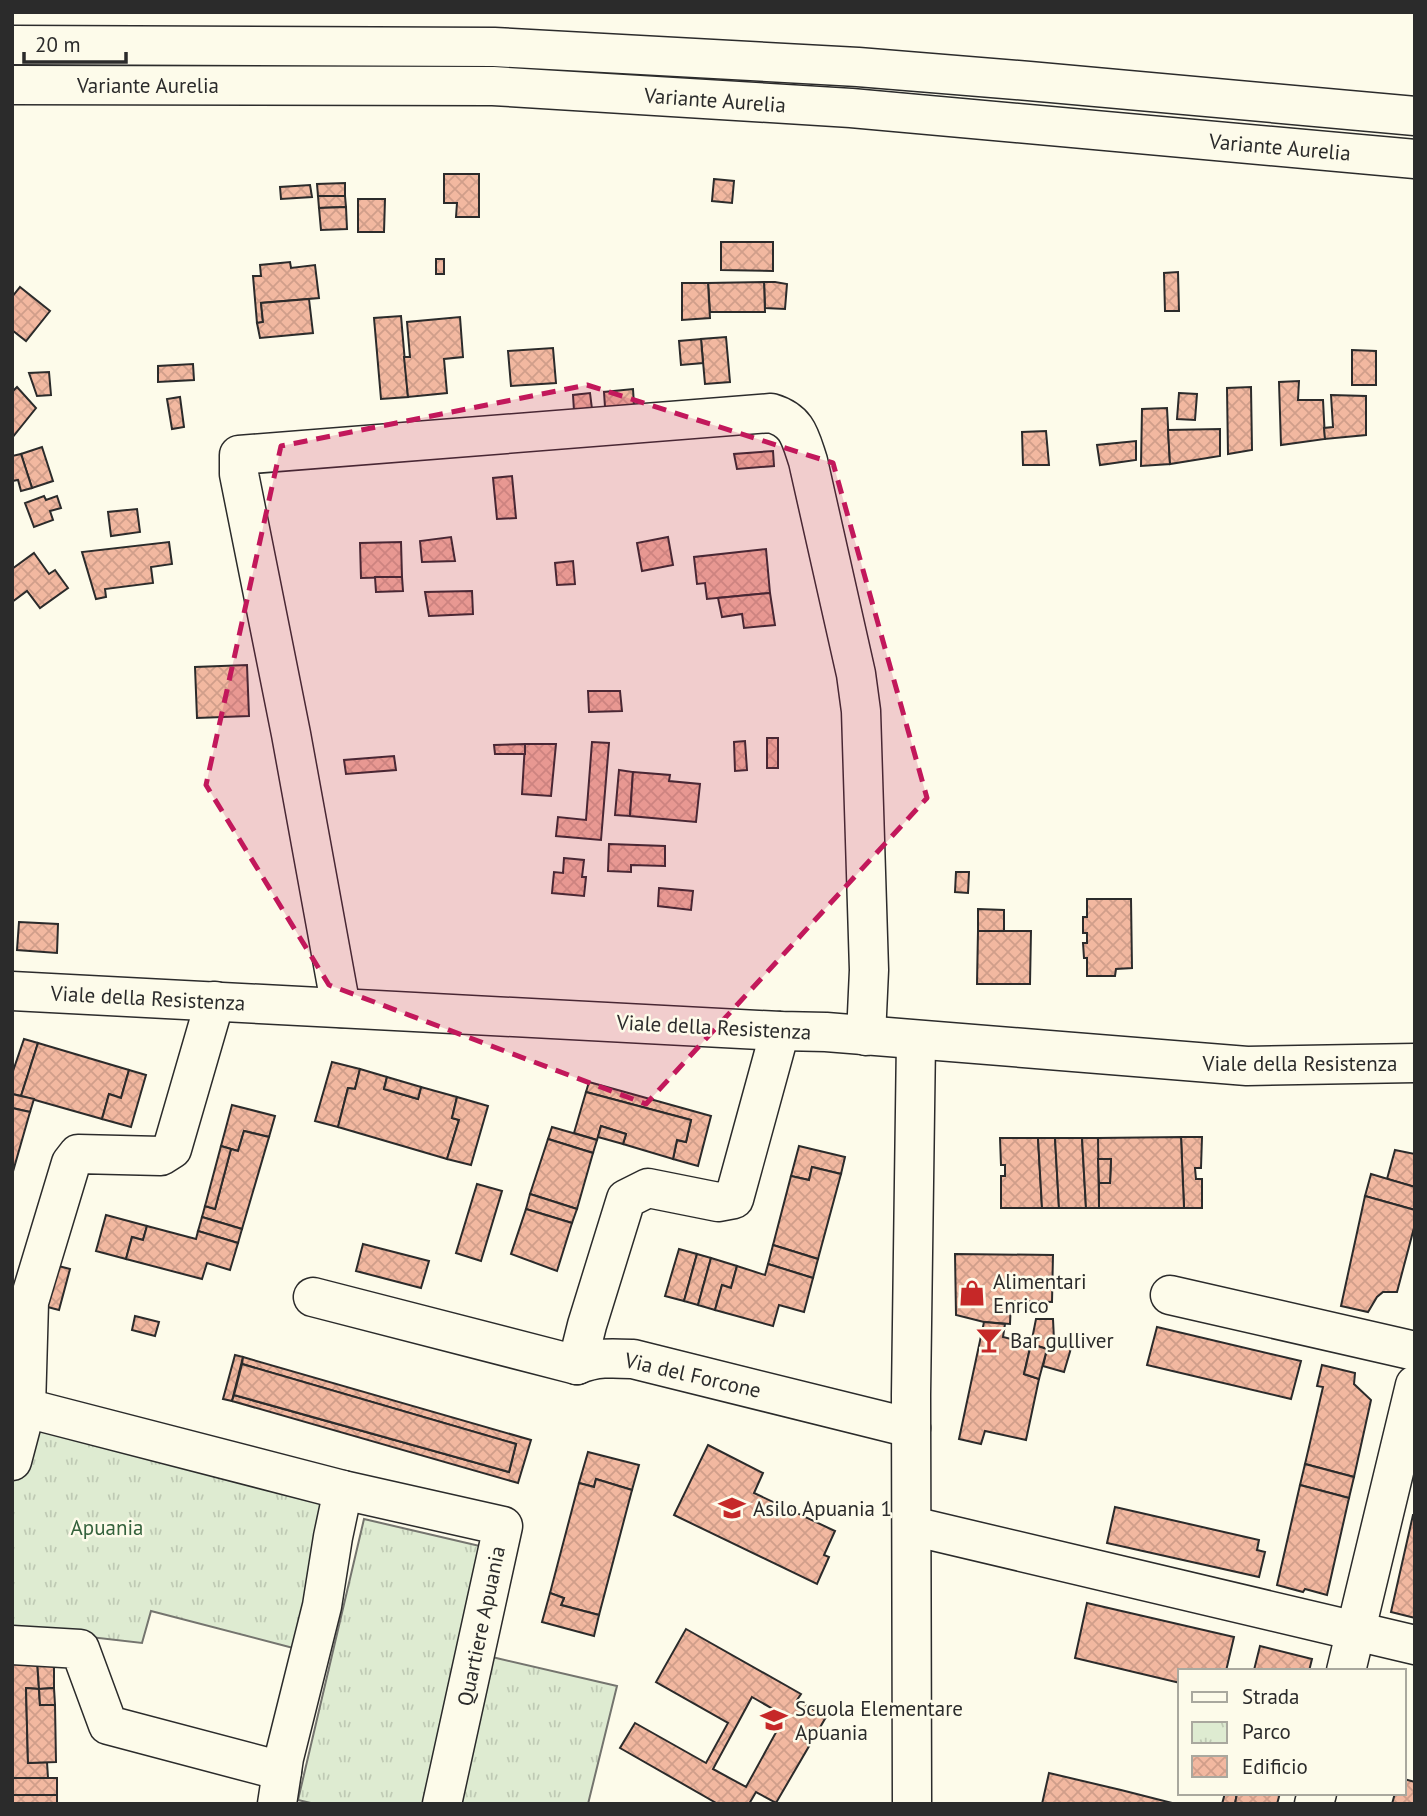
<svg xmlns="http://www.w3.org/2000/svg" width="1427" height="1816" viewBox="0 0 1427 1816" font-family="'PT Sans',sans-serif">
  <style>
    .park { fill: url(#park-tufts); stroke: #74746e; stroke-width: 2 }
    .building { fill: url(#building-cross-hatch); stroke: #2b2b2b; stroke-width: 2; fill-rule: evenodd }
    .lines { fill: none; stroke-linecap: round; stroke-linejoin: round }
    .minor-casing { stroke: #2b2b2b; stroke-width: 41 }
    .highway-casing { stroke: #2b2b2b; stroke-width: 41 }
    .minor { stroke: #fdfbea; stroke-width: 38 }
    .highway { stroke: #fdfbea; stroke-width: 38 }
    .marked { fill: #c2185b; fill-opacity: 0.2; stroke: #c2185b; stroke-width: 5; stroke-dasharray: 14 9; stroke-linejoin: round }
    .labels { text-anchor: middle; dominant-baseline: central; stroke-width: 5; stroke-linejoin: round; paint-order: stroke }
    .street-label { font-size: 21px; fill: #2b2b2b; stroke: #fdfbea }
    .poi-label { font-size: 21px; fill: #2b2b2b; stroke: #fdfbea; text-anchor: start }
    .park-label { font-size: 21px; fill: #34623c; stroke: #fdfbea }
  </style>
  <defs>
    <pattern id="park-tufts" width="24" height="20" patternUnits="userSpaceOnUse" patternTransform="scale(1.75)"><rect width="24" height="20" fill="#deebd1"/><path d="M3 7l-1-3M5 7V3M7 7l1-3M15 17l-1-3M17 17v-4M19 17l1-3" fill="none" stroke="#bfcab4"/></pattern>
    <pattern id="building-cross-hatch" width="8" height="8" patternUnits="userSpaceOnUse" patternTransform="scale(1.75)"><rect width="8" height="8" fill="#f2b8a0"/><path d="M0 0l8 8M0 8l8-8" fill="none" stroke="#d09e8a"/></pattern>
  </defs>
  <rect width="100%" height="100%" fill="#fdfbea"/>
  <g class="park">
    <polygon points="26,1408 343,1490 297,1649 151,1611 142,1643 12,1628 12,1475"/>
    <polygon points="364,1519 484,1547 423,1804 315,1804 298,1800"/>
    <polygon points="492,1657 617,1686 588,1804 460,1804"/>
  </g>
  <g class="building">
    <polygon points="444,174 479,174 479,217 456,217 457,203 444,203"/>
    <polygon points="714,179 734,181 732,203 712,201"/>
    <polygon points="345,183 345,196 318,196 317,184"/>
    <polygon points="310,185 312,197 281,199 280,187"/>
    <polygon points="318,196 345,196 346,207 319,208"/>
    <polygon points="358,199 385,199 384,232 358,232"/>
    <polygon points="346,207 347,229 321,230 319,208"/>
    <polygon points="721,242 773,242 773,271 721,270"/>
    <rect x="436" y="259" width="8" height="15"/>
    <polygon points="290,262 291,268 315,265 319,298 261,303 263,322 257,323 253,276 261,276 260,265"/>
    <polygon points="1178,272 1179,311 1165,311 1164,273"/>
    <polygon points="764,282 775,282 787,284 785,309 765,308"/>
    <polygon points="764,282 765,312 710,312 708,283"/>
    <polygon points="682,283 708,283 710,318 682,320"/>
    <polygon points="20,287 50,311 26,341 12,330 12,297"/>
    <polygon points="309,299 313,333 260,338 257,323 263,322 261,303"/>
    <polygon points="401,316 408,397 381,399 374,318"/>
    <polygon points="460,317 463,357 444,359 447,393 408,397 404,357 410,357 407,322"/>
    <polygon points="726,337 730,382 705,384 701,339"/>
    <polygon points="701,339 703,363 681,365 679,341"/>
    <polygon points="553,348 556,383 511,386 508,351"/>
    <polygon points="1352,350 1376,351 1376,385 1352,385"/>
    <polygon points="193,364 194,380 158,382 158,366"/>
    <polygon points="49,372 51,395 37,396 29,373"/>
    <polygon points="1299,381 1298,400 1323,400 1325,439 1281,445 1279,382"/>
    <polygon points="17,387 36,408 12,438 12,392"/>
    <polygon points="1251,387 1252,450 1228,454 1227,388"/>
    <polygon points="633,389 634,405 605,407 604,392"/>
    <polygon points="590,393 592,409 574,411 573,395"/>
    <polygon points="1179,393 1197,394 1195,420 1177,419"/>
    <polygon points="1331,395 1366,396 1366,435 1325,439 1324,428 1333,427"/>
    <polygon points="180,397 184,427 172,429 167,399"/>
    <polygon points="1167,408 1170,464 1141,466 1142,409"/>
    <polygon points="1220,429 1220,456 1170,464 1168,430"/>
    <polygon points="1046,431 1049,465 1023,465 1022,432"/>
    <polygon points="1136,441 1136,460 1100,465 1097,445"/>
    <polygon points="42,447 53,481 32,488 21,454"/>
    <polygon points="773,451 774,466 737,469 734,454"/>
    <polygon points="21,454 32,488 21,491 18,480 12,481 12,456"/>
    <polygon points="512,476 516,518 497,519 493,478"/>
    <polygon points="44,496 46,500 57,496 61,508 50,511 53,520 34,527 25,503"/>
    <polygon points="137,509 140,532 111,536 108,512"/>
    <polygon points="451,537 455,561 422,562 420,541"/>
    <polygon points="668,537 673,565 642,571 637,543"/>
    <polygon points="169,542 172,564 151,567 153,583 105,589 106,597 96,599 82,552"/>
    <polygon points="401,542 402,577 361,578 360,543"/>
    <polygon points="766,549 770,593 707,599 705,583 697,584 694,557"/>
    <polygon points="34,553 49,574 55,570 68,588 40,608 27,591 12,602 12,569"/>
    <polygon points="573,561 575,584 557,585 555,563"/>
    <polygon points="375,577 402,577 403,591 376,592"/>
    <polygon points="472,591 473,614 429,616 425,592"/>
    <polygon points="770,593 775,625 744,628 742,614 722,617 718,598"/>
    <polygon points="247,665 249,716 197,718 195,667"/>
    <polygon points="588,691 620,691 622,711 589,712"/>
    <rect x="767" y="738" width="11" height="30"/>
    <polygon points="745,741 747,770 735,771 734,742"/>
    <polygon points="592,742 609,743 601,840 556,836 558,817 586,820"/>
    <polygon points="525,744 556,744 551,796 522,794"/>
    <polygon points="525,744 525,754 495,754 494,745"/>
    <polygon points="394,756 396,770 346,774 344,760"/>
    <polygon points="619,770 633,772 630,816 615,815"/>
    <polygon points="633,772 670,775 669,781 700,784 696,822 630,816"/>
    <polygon points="609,844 665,846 665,866 631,865 631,872 608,871"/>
    <polygon points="564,858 584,860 582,877 586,877 584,896 552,893 554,872 563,873"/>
    <polygon points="956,872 969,872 968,893 955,892"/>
    <polygon points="659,888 693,891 691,910 658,906"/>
    <polygon points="1087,899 1131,899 1132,968 1116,969 1115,976 1087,976 1087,958 1084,958 1083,943 1087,943 1087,933 1083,933 1083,917 1087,917"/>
    <polygon points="978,909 1004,910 1004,931 978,931"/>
    <polygon points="19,922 58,924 57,953 17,950"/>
    <polygon points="978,931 1031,931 1030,984 977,984"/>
    <polygon points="24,1039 38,1043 21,1096 12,1094 12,1074"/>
    <polygon points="38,1043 129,1070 121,1098 109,1094 102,1119 21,1096"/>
    <polygon points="332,1062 360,1069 355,1089 348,1088 338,1127 315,1121"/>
    <polygon points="360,1069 387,1077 384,1089 418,1099 421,1087 457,1097 452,1118 459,1120 447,1159 338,1127 348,1088 355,1089"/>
    <polygon points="129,1070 146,1075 131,1127 102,1119 109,1094 121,1098"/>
    <polygon points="387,1077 421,1087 418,1099 384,1089"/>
    <polygon points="589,1082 711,1116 698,1166 673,1159 677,1140 686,1142 691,1120 586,1092"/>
    <polygon points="586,1092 691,1120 686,1142 677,1140 673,1159 623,1144 626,1134 601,1126 597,1140 574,1133"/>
    <polygon points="12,1094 34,1099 30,1112 12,1108"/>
    <polygon points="457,1097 488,1106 471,1165 447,1159 459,1120 452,1118"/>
    <polygon points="232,1105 275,1116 269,1137 244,1131 238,1151 221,1146"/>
    <polygon points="12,1108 30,1112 12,1175"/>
    <polygon points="601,1126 626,1134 623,1144 598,1137"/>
    <polygon points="552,1127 597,1140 593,1153 548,1139"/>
    <polygon points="244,1131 269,1137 242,1229 202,1217 205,1206 215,1209 231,1149 238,1151"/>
    <polygon points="1181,1137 1202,1137 1201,1168 1195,1168 1196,1179 1202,1179 1202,1208 1184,1208"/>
    <polygon points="1181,1137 1184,1208 1099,1208 1099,1183 1110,1183 1111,1159 1098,1159 1098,1138"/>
    <polygon points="1000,1138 1038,1138 1042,1208 1001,1208 1001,1176 1005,1176 1005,1165 1001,1165"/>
    <polygon points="1038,1138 1055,1138 1059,1208 1042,1208"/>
    <polygon points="1055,1138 1082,1138 1086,1208 1059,1208"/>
    <polygon points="1082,1138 1098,1138 1099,1208 1086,1208"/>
    <polygon points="548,1139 593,1153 577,1209 530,1194"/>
    <polygon points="221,1146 231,1149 215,1209 205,1206"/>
    <polygon points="799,1146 845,1157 841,1174 812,1167 809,1180 791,1176"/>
    <polygon points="1395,1150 1415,1154 1415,1187 1387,1179"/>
    <polygon points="1098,1159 1111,1159 1110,1183 1099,1183"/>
    <polygon points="812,1167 841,1174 818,1259 773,1245 791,1176 809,1180"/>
    <polygon points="1371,1174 1415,1187 1415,1210 1365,1196"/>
    <polygon points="477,1184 502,1191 481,1261 456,1253"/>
    <polygon points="530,1194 577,1209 572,1223 526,1209"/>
    <polygon points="1365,1196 1415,1210 1415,1224 1397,1292 1383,1292 1377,1297 1368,1312 1341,1306"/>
    <polygon points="526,1209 572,1223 557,1271 511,1254"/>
    <polygon points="106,1215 147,1226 143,1240 132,1237 126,1259 96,1251"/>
    <polygon points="202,1217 242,1229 238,1243 198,1231"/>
    <polygon points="147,1226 196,1239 198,1231 238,1243 230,1270 207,1263 202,1279 126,1259 132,1237 143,1240"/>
    <polygon points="363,1244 429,1261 421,1288 356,1271"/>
    <polygon points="773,1245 818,1259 813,1278 768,1264"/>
    <polygon points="679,1249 697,1254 684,1301 665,1296"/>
    <polygon points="697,1254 711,1258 698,1305 684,1301"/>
    <polygon points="955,1254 1053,1255 1052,1302 1011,1301 1010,1324 984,1322 956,1315"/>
    <polygon points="711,1258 737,1266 731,1288 722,1285 715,1310 698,1305"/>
    <polygon points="51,1264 70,1269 59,1310 40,1305"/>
    <polygon points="768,1264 813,1278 804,1312 779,1305 773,1326 715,1310 722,1285 731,1288 737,1266 765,1275"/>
    <polygon points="135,1316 159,1322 155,1336 132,1330"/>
    <polygon points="1036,1319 1053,1319 1054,1340 1072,1345 1064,1372 1043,1366 1047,1349 1031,1344"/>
    <polygon points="984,1322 1005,1324 1003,1337 1031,1344 1024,1374 1039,1379 1026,1440 985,1431 981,1444 959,1439"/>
    <polygon points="1157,1327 1301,1361 1291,1399 1147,1365"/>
    <polygon points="1031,1344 1047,1349 1039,1379 1024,1374"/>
    <polygon points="235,1355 243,1357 232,1401 223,1399"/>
    <polygon points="243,1357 531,1440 518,1483 232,1401 234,1395 509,1472 516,1444 242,1364"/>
    <polygon points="242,1364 516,1444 509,1472 234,1395"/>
    <polygon points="1322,1365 1355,1373 1354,1384 1371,1400 1354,1477 1305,1464 1323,1387 1317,1386"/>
    <polygon points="708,1445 763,1473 754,1493 835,1531 824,1555 829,1557 817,1584 674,1515"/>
    <polygon points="588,1452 639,1465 632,1490 596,1479 594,1487 579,1483"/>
    <polygon points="1305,1464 1354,1477 1349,1498 1300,1485"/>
    <polygon points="596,1479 632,1490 599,1615 561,1605 564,1598 550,1593 579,1483 594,1487"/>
    <polygon points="1300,1485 1349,1498 1327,1595 1305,1589 1303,1592 1277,1585"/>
    <polygon points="1115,1507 1259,1540 1257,1550 1265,1552 1259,1577 1107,1543"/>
    <polygon points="1413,1515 1415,1515 1415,1618 1391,1612"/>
    <polygon points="550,1593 564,1598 561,1605 599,1615 594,1636 542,1622"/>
    <polygon points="1087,1603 1234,1637 1226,1671 1180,1671 1180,1683 1075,1658"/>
    <path d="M686 1629 801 1694 797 1700 826 1717 776 1803 756 1792 749 1804H718L620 1748 635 1723 706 1763 728 1723 656 1682ZM752 1697 785 1716 746 1787 713 1769Z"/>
    <polygon points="1260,1646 1312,1659 1309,1671 1254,1670"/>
    <polygon points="12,1659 37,1659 39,1689 26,1688 28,1763 47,1762 48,1778 12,1778"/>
    <polygon points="37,1659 54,1660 54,1688 39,1689"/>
    <polygon points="26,1688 39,1689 40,1705 55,1705 56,1762 28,1763"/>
    <polygon points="54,1688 55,1705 40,1705 39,1689"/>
    <polygon points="1049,1773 1121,1790 1176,1804 1042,1804"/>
    <rect x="12" y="1778" width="45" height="17"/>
    <polygon points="1404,1779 1415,1782 1415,1804 1392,1804 1395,1793 1404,1793"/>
    <polygon points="1225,1793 1237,1793 1235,1804 1222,1804"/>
    <polygon points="1237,1793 1280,1793 1277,1804 1235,1804"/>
    <rect x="12" y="1795" width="45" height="9"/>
  </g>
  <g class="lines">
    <g class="minor-casing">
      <g id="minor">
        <polyline points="12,991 780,1031 826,1032 1247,1066 1415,1063"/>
        <path d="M341 1008 291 734 239 474V455L771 413C798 421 800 437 808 461L856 674 861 711 869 970 866 1036"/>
        <polyline points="1170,1295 1415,1351"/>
        <path d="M313 1297 577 1365C596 1357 612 1358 633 1359L911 1428"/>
        <polyline points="577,1365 587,1325 626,1199 648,1188 718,1202 734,1199 780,1031"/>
        <polyline points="26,1408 343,1490 503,1526 442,1804"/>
        <polyline points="12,1461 26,1408 29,1302 71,1163 78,1154 161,1156 172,1149 215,1001"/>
        <polyline points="912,1526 1415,1645"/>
        <polyline points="12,1645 80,1649 108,1725 282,1771"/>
        <polyline points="1346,1671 1415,1385"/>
        <polyline points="277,1804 284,1758 322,1606 333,1537 343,1490"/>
        <polyline points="912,1804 911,1395 916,1040"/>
        <polyline points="1314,1804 1317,1793"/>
      </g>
    </g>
    <g class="highway-casing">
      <g id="highway">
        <polyline points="12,45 494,47 858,67 1029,81 1415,116"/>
        <polyline points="12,85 493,86 851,108 1415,159"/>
      </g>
    </g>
    <use href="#minor" class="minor"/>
    <use href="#highway" class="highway"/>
  </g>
  <path class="marked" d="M587 385 833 463 927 798 646 1104 329 985 206 785 281 446Z"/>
  <defs>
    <g id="shop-bare" transform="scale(2.1)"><path d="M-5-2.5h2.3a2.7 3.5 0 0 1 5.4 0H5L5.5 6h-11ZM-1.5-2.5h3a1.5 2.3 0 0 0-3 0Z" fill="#c62828" stroke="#fdfbea" stroke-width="2.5" paint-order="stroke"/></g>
    <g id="bar-bare" transform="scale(2.1)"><path d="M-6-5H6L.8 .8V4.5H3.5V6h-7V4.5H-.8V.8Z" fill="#c62828" stroke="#fdfbea" stroke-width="2.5" paint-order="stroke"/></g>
    <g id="school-bare" transform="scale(2.1)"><path d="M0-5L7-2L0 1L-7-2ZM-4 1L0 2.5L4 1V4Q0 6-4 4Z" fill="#c62828" stroke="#fdfbea" stroke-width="2.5" paint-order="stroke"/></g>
  </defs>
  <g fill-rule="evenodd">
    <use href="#shop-bare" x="972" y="1293"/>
    <use href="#bar-bare" x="989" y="1340"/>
    <use href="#school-bare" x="732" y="1508"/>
    <use href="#school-bare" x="774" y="1720"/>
  </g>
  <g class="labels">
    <g class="street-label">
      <text x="148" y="85">Variante Aurelia</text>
      <text transform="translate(715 100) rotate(4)">Variante Aurelia</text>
      <text transform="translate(1280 147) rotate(5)">Variante Aurelia</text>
      <text transform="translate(148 998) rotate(3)">Viale della Resistenza</text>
      <text transform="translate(714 1027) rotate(3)">Viale della Resistenza</text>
      <text x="1300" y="1063">Viale della Resistenza</text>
      <text transform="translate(693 1375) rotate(13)">Via del Forcone</text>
      <text transform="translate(481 1626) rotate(-78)">Quartiere Apuania</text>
    </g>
    <g class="poi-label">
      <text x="993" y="1281">Alimentari<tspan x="993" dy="24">Enrico</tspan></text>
      <text x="1010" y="1340">Bar gulliver</text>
      <text x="753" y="1508">Asilo Apuania 1</text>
      <text x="795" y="1708">Scuola Elementare<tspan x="795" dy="24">Apuania</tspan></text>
    </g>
    <g class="park-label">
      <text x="107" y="1527">Apuania</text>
    </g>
  </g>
  <rect width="1427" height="1816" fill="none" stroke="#2b2b2b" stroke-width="28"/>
  <rect x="1178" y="1669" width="228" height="126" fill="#fdfbea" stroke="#a9a89e" stroke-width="2"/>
  <rect x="1192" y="1692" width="35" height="10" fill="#fdfbea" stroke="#a9a89e" stroke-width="2"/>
  <text x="1242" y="1704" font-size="21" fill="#2b2b2b">Strada</text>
  <rect x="1192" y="1722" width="35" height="21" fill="url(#park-tufts)" stroke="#a9a89e" stroke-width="2"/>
  <text x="1242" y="1739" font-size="21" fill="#2b2b2b">Parco</text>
  <rect x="1192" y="1756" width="35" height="21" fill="url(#building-cross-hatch)" stroke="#a9a89e" stroke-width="2"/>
  <text x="1242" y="1774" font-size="21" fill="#2b2b2b">Edificio</text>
  <path d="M24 52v10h102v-10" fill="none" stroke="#2b2b2b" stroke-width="3.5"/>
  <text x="35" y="52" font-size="21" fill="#2b2b2b" stroke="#fdfbea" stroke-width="5" paint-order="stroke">20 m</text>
</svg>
